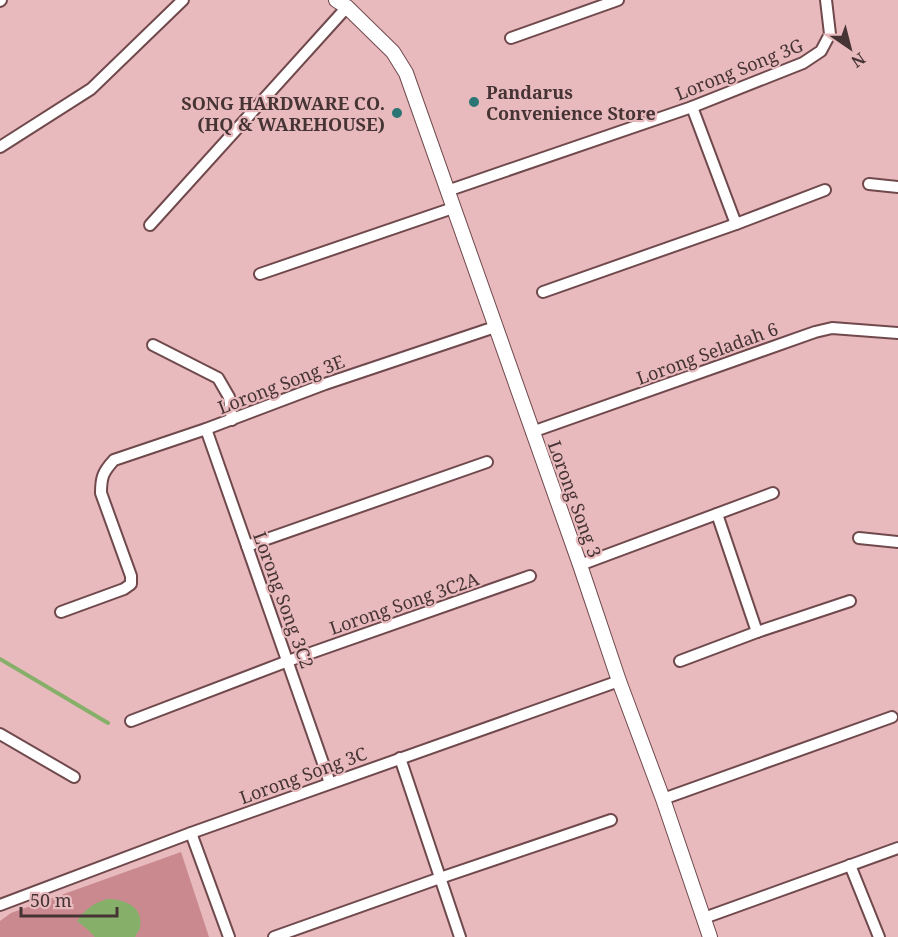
<svg xmlns="http://www.w3.org/2000/svg" width="898" height="937" viewBox="0 0 898 937" font-family="'Noto Serif',serif">
  <style>
    .green { fill: #c9898e }
    .water { fill: #86b069 }
    .lines { fill: none; stroke-linecap: round; stroke-linejoin: round }
    .stream { stroke: #86b069; stroke-width: 4 }
    .street-casing { stroke: #70494d; stroke-width: 14 }
    .secondary-casing { stroke: #70494d; stroke-width: 16 }
    .street { stroke: #fff; stroke-width: 10 }
    .secondary { stroke: #fff; stroke-width: 14 }
    .poi-dot { fill: #2b7574; stroke: #e8babd; stroke-width: 2 }
    .labels { text-anchor: middle; dominant-baseline: central; stroke-width: 4.5; stroke-linejoin: round; paint-order: stroke }
    .street-label { font-size: 18px; fill: #463435; stroke: #e8babd }
    .poi-label { font-size: 18px; font-weight: bold; fill: #463435; stroke: #e8babd; text-anchor: start }
  </style>
  <rect width="100%" height="100%" fill="#e8babd"/>
  <polygon class="green" points="181,852 209,937 0,937 0,921 11,913"/>
  <path class="water" d="M107 899C124 899 144 906 140 928 139 931 136 934 135 937H95L87 929 77 921C86 909 92 904 107 899Z"/>
  <g class="lines">
    <polyline class="stream" points="0,659 108,723"/>
    <g class="street-casing">
      <g id="street">
        <polyline points="0,1 1,0"/>
        <polyline points="511,38 618,0"/>
        <polyline points="692,107 736,224"/>
        <polyline points="0,147 91,89 183,0"/>
        <polyline points="869,184 898,187"/>
        <polyline points="447,191 692,107 803,63 821,51 830,34 826,0"/>
        <polyline points="150,225 347,7"/>
        <polyline points="260,274 453,208"/>
        <polyline points="543,292 736,224 825,190"/>
        <polyline points="153,345 218,378 229,397 232,420"/>
        <polyline points="206,429 330,783"/>
        <polyline points="532,432 815,332 832,328 898,333"/>
        <polyline points="717,514 757,632"/>
        <polyline points="859,538 898,542"/>
        <polyline points="247,546 487,462"/>
        <polyline points="580,565 773,493"/>
        <path d="M61 612 124 589 131 584V576L101 493C101 477 103 472 114 460L206 429 325 384 495 327"/>
        <polyline points="680,661 757,632 850,601"/>
        <polyline points="131,721 288,661 530,576"/>
        <polyline points="0,734 74,777"/>
        <polyline points="400,758 460,937"/>
        <polyline points="663,799 892,717"/>
        <polyline points="191,833 229,937"/>
        <polyline points="850,865 879,937"/>
        <polyline points="0,905 191,833 619,681"/>
        <polyline points="704,918 898,848"/>
        <polyline points="274,937 440,878 611,820"/>
      </g>
    </g>
    <g class="secondary-casing">
      <polyline id="secondary" points="336,0 347,7 393,52 406,73 580,565 619,681 663,799 710,937"/>
    </g>
    <use href="#street" class="street"/>
    <use href="#secondary" class="secondary"/>
  </g>
  <g class="poi-dot">
    <circle cx="474" cy="102" r="6"/>
    <circle cx="397" cy="113" r="6"/>
  </g>
  <g class="labels">
    <g class="street-label">
      <text transform="translate(739 69) rotate(-22)">Lorong Song 3G</text>
      <text transform="translate(707 353) rotate(-20)">Lorong Seladah 6</text>
      <text transform="translate(281 384) rotate(-21)">Lorong Song 3E</text>
      <text transform="translate(575 499) rotate(70)">Lorong Song 3</text>
      <text transform="translate(284 600) rotate(70)">Lorong Song 3C2</text>
      <text transform="translate(404 603) rotate(-19)">Lorong Song 3C2A</text>
      <text transform="translate(303 775) rotate(-20)">Lorong Song 3C</text>
    </g>
    <g class="poi-label">
      <text x="486" y="92">Pandarus<tspan x="486" dy="21">Convenience Store</tspan></text>
      <text x="385" y="103" text-anchor="end">SONG HARDWARE CO.<tspan x="385" dy="21">(HQ &amp; WAREHOUSE)</tspan></text>
    </g>
  </g>
  <g transform="translate(850 48) rotate(145)" stroke="#e8babd" stroke-width="4.5" paint-order="stroke">
  <path d="M0-4.5L10 22L0 15L-10 22Z" fill="#463435"/>
  <text y="-9" font-size="16" font-weight="bold" text-anchor="middle" fill="#463435">N</text>
  </g>
  <path d="M21 907v9h96v-9" fill="none" stroke="#463435" stroke-width="3"/>
  <text x="30" y="907" font-size="18" fill="#463435" stroke="#e8babd" stroke-width="4.5" paint-order="stroke">50 m</text>
</svg>
